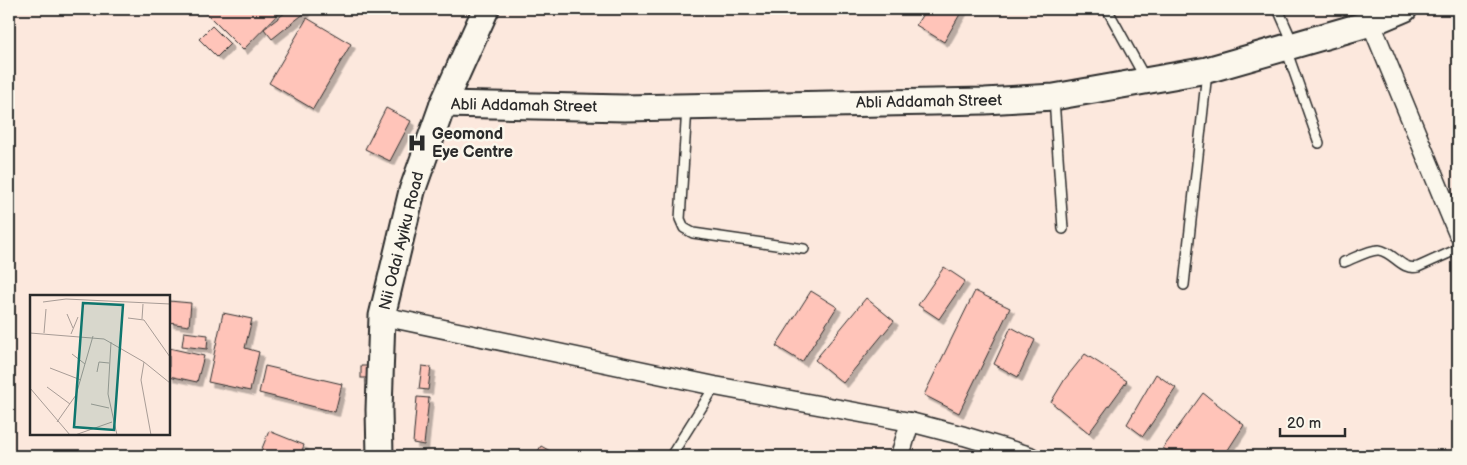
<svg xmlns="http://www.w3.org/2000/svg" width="1467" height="465" viewBox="0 0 1467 465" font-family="'Balsamiq Sans',sans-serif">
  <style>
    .building { fill: #ffc4b9; stroke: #2b2b2b; filter: url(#shadow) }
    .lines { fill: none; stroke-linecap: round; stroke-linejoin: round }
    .lane-casing { stroke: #2b2b2b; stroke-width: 12 }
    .street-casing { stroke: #2b2b2b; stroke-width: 21 }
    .secondary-casing { stroke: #2b2b2b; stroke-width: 29 }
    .lane { stroke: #fbf7ec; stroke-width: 9 }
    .street { stroke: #fbf7ec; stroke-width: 18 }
    .secondary { stroke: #fbf7ec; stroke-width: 25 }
    .labels { text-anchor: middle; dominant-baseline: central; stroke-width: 5; stroke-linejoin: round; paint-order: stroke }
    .street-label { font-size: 16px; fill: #2b2b2b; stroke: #fbf7ec }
    .poi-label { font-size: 16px; font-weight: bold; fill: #2b2b2b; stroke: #fbf7ec; text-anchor: start }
    .inset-road { fill: none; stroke: #a89c96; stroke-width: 1 }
    .view { fill: #0f766e; fill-opacity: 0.15; stroke: #0f766e; stroke-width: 2.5 }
    .inset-edge { fill: none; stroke: #2b2b2b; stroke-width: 2.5 }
  </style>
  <defs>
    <filter id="shadow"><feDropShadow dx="4.5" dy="4.5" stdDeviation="0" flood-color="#0004"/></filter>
  </defs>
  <rect width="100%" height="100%" fill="#fce8dd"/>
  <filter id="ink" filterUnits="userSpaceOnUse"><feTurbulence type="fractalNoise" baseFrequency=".02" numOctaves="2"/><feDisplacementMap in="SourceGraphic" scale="10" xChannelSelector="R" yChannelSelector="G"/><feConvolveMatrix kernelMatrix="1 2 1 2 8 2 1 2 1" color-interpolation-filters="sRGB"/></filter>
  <g filter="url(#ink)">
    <g class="building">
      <polygon points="202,9 283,9 243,50"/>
      <polygon points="290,9 304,9 306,12 272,39 264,29"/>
      <polygon points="926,9 963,9 944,42 916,25"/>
      <polygon points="307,18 351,44 313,109 269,83"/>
      <polygon points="212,26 230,44 217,57 199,39"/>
      <polygon points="386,108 411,121 390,161 365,149"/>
      <polygon points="944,267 965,281 939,319 918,305"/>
      <polygon points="811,291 837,307 802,362 776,346"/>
      <polygon points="975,291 1010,308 959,413 924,395"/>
      <polygon points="866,298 894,321 843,383 815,360"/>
      <polygon points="169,301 191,303 189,326 169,323"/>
      <polygon points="223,313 252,319 245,348 259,352 250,391 208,382"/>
      <polygon points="1011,327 1035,340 1018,377 994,364"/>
      <polygon points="184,332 208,335 207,349 182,346"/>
      <polygon points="169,348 204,356 197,382 169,376"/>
      <polygon points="1085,354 1127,381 1089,433 1051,402 1065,379"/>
      <polygon points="265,366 342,384 335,412 259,393"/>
      <rect x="361" y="366" width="10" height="12"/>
      <polygon points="422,366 431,367 428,390 419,389"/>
      <polygon points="1156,374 1176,388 1143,436 1127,424"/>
      <polygon points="1203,393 1244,425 1224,456 1174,456 1163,448"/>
      <polygon points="417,397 429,398 424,445 413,443"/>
      <polygon points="269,431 304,445 300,456 276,456 261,451"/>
      <polygon points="541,446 559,456 535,456"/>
    </g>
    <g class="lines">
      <g class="lane-casing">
        <g id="lane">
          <polyline points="1107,9 1145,78"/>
          <polyline points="1278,9 1293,43"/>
          <polyline points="1286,49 1319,143"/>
          <polyline points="1054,99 1063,229"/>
          <polyline points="687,107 680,219 684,228 693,233 804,249"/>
          <path d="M1344 262C1353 259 1370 249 1379 250 1394 252 1401 271 1418 267L1458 249"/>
          <polyline points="1184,285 1207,72"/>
          <polyline points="671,456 715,386"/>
        </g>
      </g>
      <g class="street-casing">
        <g id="street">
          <polyline points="1371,23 1458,234"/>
          <polyline points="382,316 715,386 910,422 964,436 1030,456"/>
          <polyline points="900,456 910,422"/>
        </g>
      </g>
      <g class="secondary-casing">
        <g id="secondary">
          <polyline points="443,104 624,108 985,101 1054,97 1207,70 1371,23 1404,9"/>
          <polyline points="380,456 379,410 382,316 412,191 443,104 486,9"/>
        </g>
      </g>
      <use href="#lane" class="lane"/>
      <use href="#street" class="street"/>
      <use href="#secondary" class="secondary"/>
    </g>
  </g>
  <defs>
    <g id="hospital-bare" transform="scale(1.5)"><path d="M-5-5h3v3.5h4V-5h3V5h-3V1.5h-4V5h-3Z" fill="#2b2b2b" stroke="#fbf7ec" stroke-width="2.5" paint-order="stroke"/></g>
  </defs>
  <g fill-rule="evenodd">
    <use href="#hospital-bare" x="417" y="143"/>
  </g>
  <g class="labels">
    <g class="street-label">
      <text transform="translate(929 102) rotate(-1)">Abli Addamah Street</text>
      <text transform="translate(524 106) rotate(1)">Abli Addamah Street</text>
      <text transform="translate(402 241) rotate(-76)">Nii Odai Ayiku Road</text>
    </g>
    <g class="poi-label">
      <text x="432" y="134">Geomond<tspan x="432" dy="18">Eye Centre</tspan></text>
    </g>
  </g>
  <g transform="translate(30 295)">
    <rect width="140" height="140" fill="#fce8dd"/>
    <path class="inset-road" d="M13 7 36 4 140 9M37 19 43 33M98 23 114 25 140 62M112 24 113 9M0 38 74 44 114 67 140 88M14 38 16 14M41 39 48 22M81 47 78 99 87 140M42 59 55 69M114 67 111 85 121 140M20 73 51 85M67 77 69 67 79 68M17 92 40 109M0 93 40 140M61 109 79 113M27 127 46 100 63 41M45 140 82 127"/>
    <path class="view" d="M53 8 93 10 84 135 44 132Z"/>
    <rect width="140" height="140" class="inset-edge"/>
  </g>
  <rect width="1467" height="465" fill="none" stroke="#fbf7ec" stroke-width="30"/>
  <rect x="15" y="15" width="1437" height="435" fill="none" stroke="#2b2b2b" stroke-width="2" filter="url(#ink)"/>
  <path d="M1280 428v8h65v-8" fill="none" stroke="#2b2b2b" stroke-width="2.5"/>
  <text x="1287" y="428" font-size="15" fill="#2b2b2b" stroke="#fbf7ec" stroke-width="4" paint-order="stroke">20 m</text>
</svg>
